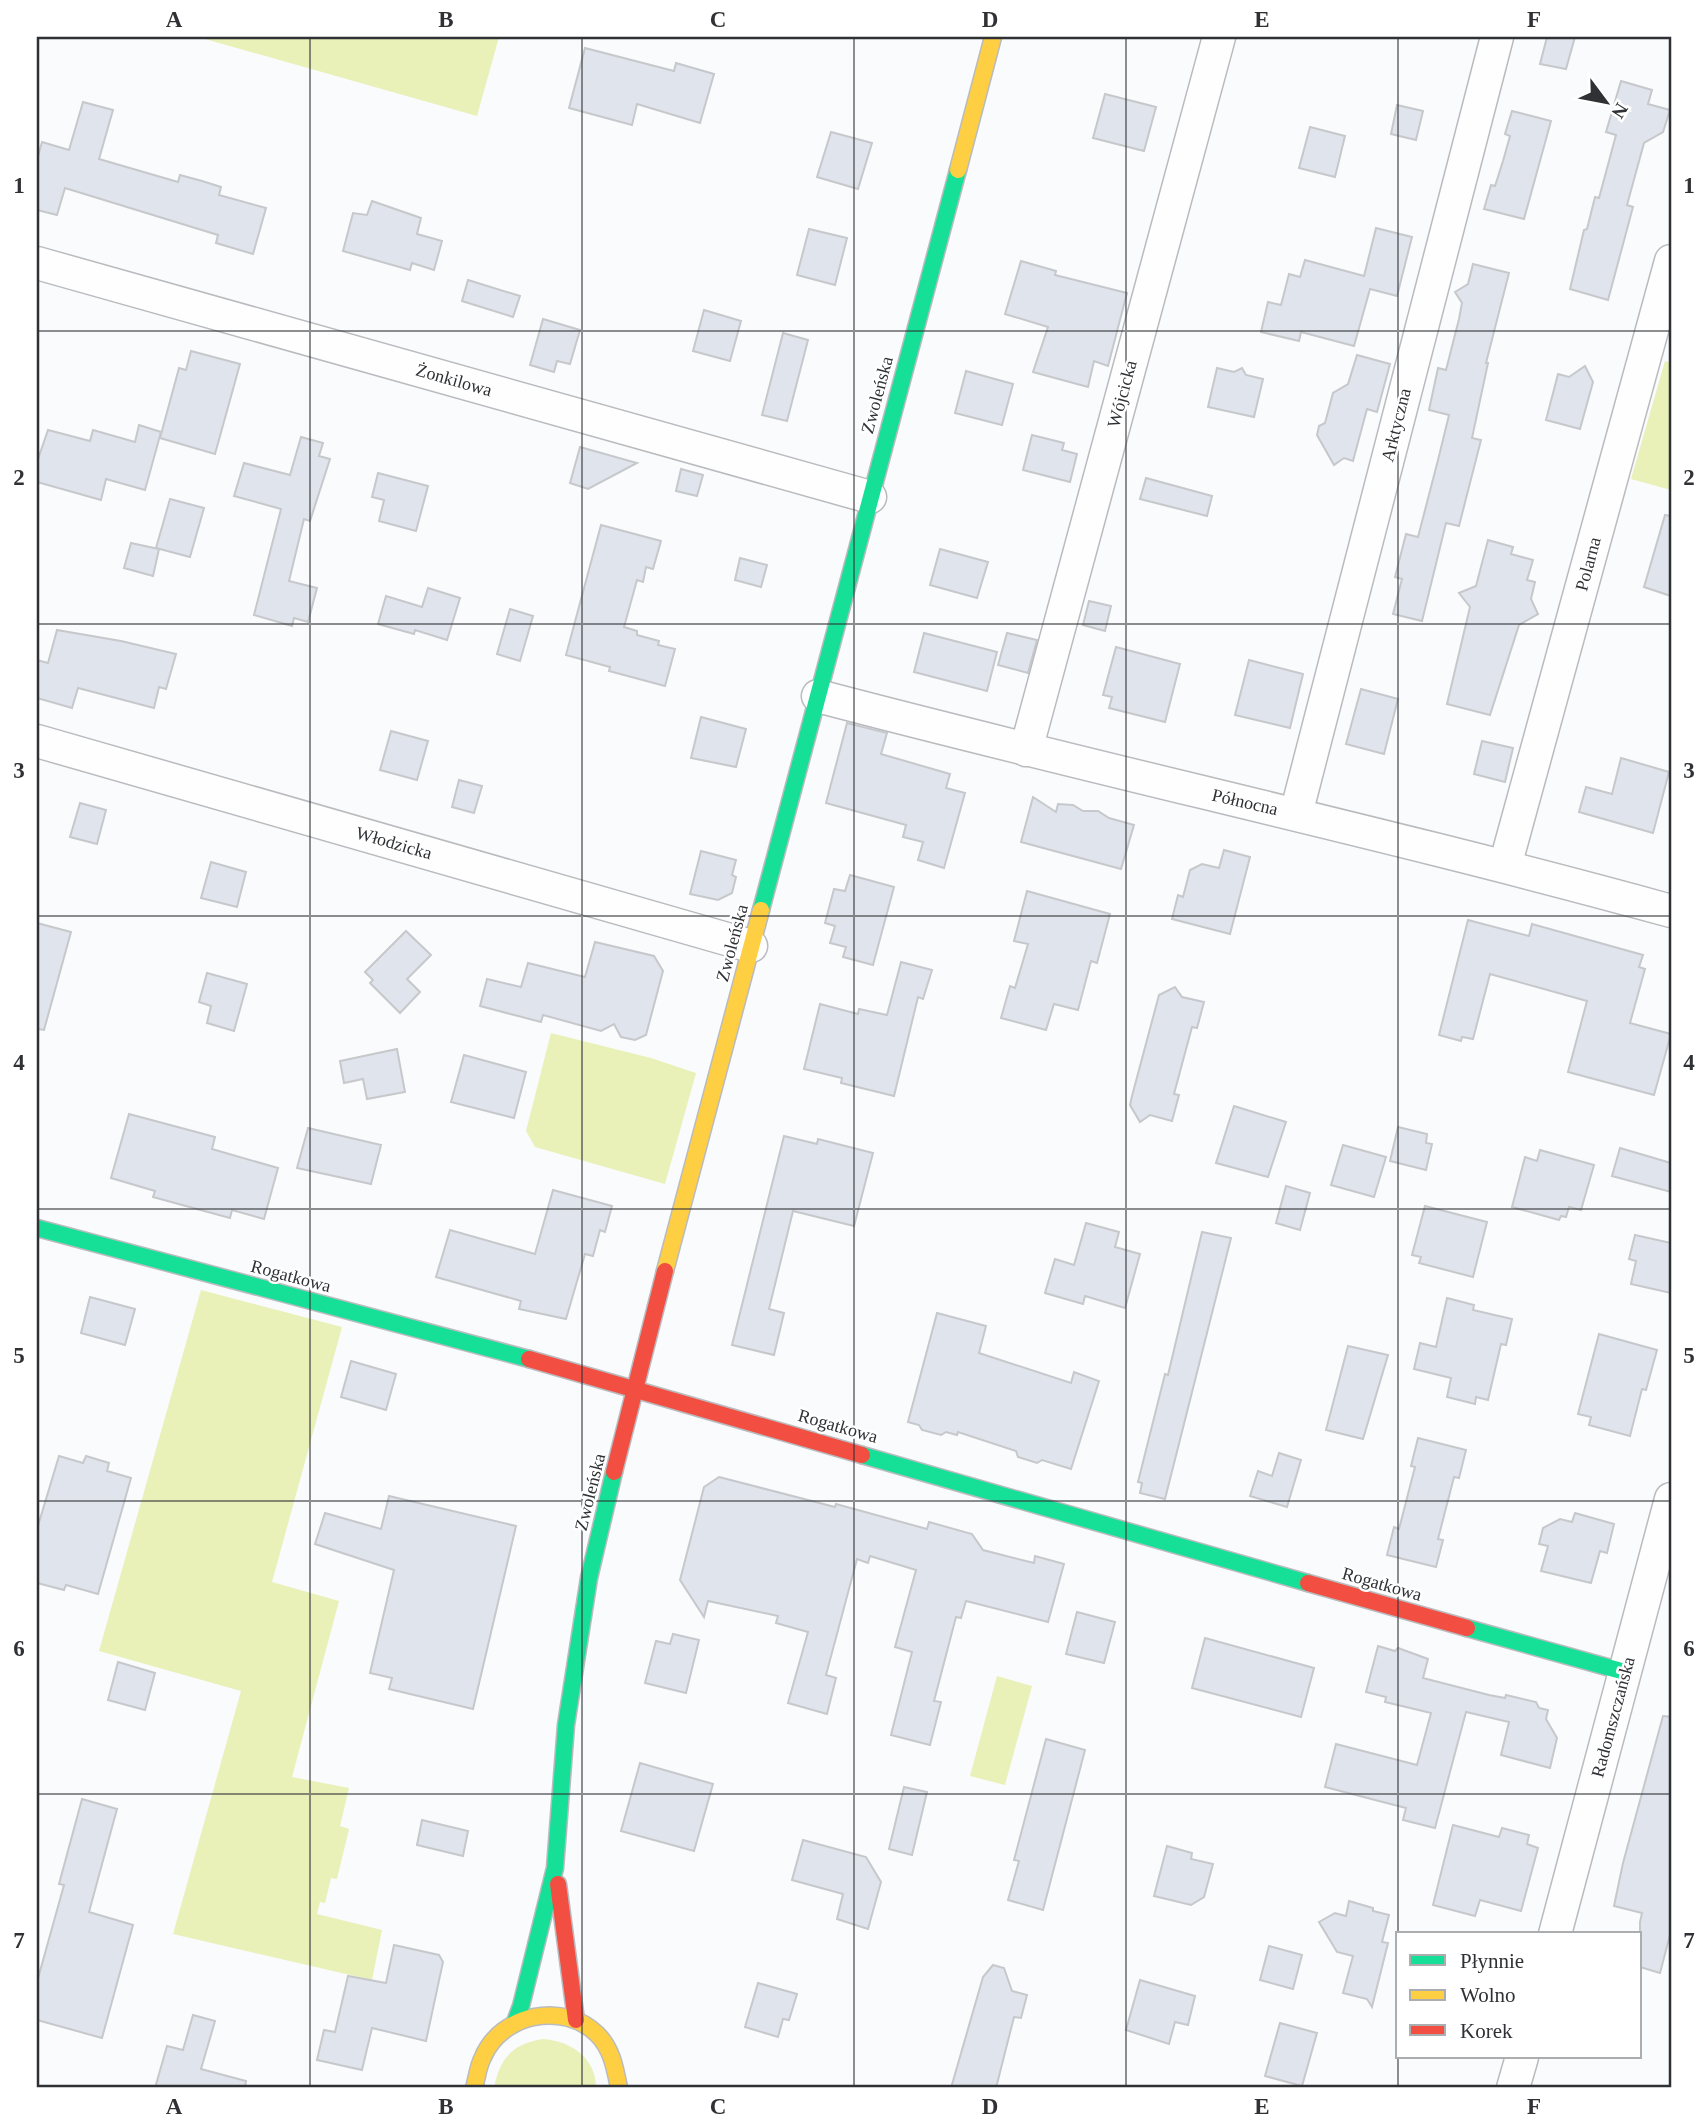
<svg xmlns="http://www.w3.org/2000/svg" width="1708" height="2125" viewBox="0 0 1708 2125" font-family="'Times New Roman',serif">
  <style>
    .green { fill: #e9f0b8 }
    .building { fill: #e0e4ec; stroke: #c6c8cb; stroke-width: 2 }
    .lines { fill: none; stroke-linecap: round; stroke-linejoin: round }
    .street-casing { stroke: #babbbe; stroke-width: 35 }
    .fast-casing { stroke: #babbbe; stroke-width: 19 }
    .slow-casing { stroke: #babbbe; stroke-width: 19 }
    .jam-casing { stroke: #babbbe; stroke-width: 19 }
    .street { stroke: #fefeff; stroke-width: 32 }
    .fast { stroke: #16e098; stroke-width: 16 }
    .slow { stroke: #ffcf43; stroke-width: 16 }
    .jam { stroke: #f24e42; stroke-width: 16 }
    .grid { fill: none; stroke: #2f3134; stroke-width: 2; stroke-opacity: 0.55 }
    .labels { text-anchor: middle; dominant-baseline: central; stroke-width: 5; stroke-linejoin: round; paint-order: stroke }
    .street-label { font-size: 18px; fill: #2f3134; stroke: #fff }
    .neatline { fill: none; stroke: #2f3134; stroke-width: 2.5 }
    .grid-label { font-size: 23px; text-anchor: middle; font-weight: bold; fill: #2f3134 }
  </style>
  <rect width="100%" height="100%" fill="#f9fbfd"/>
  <g class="green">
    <polygon points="198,37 499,37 477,116"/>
    <polygon points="1665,361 1671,363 1671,490 1631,479"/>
    <polygon points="551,1033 651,1058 696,1073 665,1184 535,1147 526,1131"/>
    <polygon points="201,1290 342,1327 272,1582 339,1601 292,1777 349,1788 340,1826 349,1829 337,1879 331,1878 325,1903 320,1902 317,1914 382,1930 372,1980 173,1934 241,1691 99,1651"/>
    <polygon points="997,1676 1032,1686 1005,1785 970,1776"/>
    <path d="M543 2039C571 2041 596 2058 596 2088H494C500 2058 512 2044 543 2039Z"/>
  </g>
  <g class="building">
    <polygon points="1547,37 1575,37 1566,69 1540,64"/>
    <polygon points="585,48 674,71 676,63 714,74 700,123 637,104 632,125 569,108"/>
    <polygon points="1621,81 1652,90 1648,104 1670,110 1663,132 1644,143 1627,205 1633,207 1608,300 1570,289 1584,230 1587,229 1595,197 1599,198 1616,135 1606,132"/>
    <polygon points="1105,94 1156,107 1144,151 1093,138"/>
    <polygon points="83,102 113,110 99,159 178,182 180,175 202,181 221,187 219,195 266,208 253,254 216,243 218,235 65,188 57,215 37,210 37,160 42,142 69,150"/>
    <polygon points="1397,105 1423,111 1416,140 1391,134"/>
    <polygon points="1512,111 1551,121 1524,219 1484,209 1491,185 1495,186 1503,161 1510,136 1505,134"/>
    <polygon points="1310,127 1345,136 1335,177 1299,168"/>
    <polygon points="831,132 872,143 858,189 817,177"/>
    <polygon points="372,201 421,218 417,234 442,241 434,270 412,263 410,270 343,251 353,213 367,215"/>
    <polygon points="1376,228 1412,237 1397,296 1370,289 1354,346 1301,332 1299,341 1261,332 1268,302 1281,305 1289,274 1300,277 1305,260 1364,276"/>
    <polygon points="809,229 847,238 835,285 797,275"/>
    <polygon points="1021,261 1056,271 1055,275 1127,293 1108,366 1094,361 1088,387 1033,372 1048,327 1005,314"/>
    <polygon points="1473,264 1509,273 1486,363 1488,363 1472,438 1481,440 1459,526 1446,523 1422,621 1393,614 1402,579 1395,577 1406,534 1418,537 1438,460 1449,415 1429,410 1438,368 1446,370 1459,319 1462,303 1455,292 1468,284"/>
    <polygon points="468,280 520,296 513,317 462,301"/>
    <polygon points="704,310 741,321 730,361 693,351"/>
    <polygon points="543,319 580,330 570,364 557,361 554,372 530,365"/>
    <polygon points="783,333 808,340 787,421 762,415"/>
    <polygon points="191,351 240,364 215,454 160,438 179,368 186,370"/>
    <polygon points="1357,355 1390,364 1377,412 1367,409 1353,461 1344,458 1334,465 1317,435 1319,426 1325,423 1333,393 1348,384"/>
    <polygon points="1585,366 1593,382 1580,429 1546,420 1558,374 1569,377"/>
    <polygon points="1217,368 1234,372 1242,368 1246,375 1263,379 1254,417 1208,407"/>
    <polygon points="966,371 1013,384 1002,425 955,413"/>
    <polygon points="139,425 161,432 145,490 106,479 101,500 37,482 37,462 48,430 90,441 93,430 135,442"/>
    <polygon points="1032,435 1064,443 1062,450 1077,454 1070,482 1023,470"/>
    <polygon points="301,437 323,443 319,456 330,459 310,521 304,519 289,581 317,588 308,622 294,618 292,626 254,615 281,509 234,496 244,463 290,475"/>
    <polygon points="580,447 637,463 588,489 570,483"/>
    <polygon points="681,469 703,475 697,496 676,491"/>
    <polygon points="378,473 428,486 416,531 379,521 384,500 372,497"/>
    <polygon points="1146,478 1212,496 1207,516 1140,499"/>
    <polygon points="170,499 204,508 190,557 156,548"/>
    <polygon points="1665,515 1671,516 1671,596 1644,587"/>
    <polygon points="601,525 661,541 653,569 646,567 643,582 637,580 624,627 637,631 637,635 659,641 658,645 675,649 665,686 609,671 610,667 566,655"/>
    <polygon points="1488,540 1513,547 1511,554 1533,560 1527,580 1535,582 1531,599 1538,614 1519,625 1490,715 1447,704 1470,607 1459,593 1476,586"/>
    <polygon points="131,543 159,549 153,576 124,568"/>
    <polygon points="940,549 988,562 977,598 930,585"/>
    <polygon points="740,558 767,565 761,587 735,580"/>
    <polygon points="428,588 460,598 447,640 415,630 414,634 378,624 386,596 422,607"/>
    <polygon points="1089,601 1111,606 1105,631 1083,625"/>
    <polygon points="510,609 533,616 520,661 497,654"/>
    <polygon points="57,630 121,641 176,654 166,689 159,687 154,708 78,688 72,708 37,698 37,660 48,663"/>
    <polygon points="924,633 997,652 987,691 914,672"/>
    <polygon points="1007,633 1037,640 1028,673 998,665"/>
    <polygon points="1116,647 1180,664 1165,722 1109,708 1112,697 1103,695"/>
    <polygon points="1249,660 1303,674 1290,728 1235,715"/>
    <polygon points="1361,689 1398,699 1384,754 1346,744"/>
    <polygon points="701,717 746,729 736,767 691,758"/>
    <polygon points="847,723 887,733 881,754 950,774 946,788 965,793 944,868 918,860 923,842 903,837 906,825 826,803"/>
    <polygon points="391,731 428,741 417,780 380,770"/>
    <polygon points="1482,741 1513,748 1505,782 1474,774"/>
    <polygon points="1621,758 1669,772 1653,833 1579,812 1586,787 1612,794"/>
    <polygon points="459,780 482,786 474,813 452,807"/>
    <polygon points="1033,797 1056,812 1058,804 1073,805 1083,811 1098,811 1109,818 1134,825 1121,869 1021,842"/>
    <polygon points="80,803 106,810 97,844 70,837"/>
    <polygon points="1224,850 1250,857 1230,934 1172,919 1178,895 1183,897 1190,870 1202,864 1219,868"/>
    <polygon points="701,851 736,860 732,875 736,877 732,893 718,900 690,894"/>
    <polygon points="211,862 246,872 237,907 201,898"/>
    <polygon points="850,875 894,887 873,965 843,957 846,947 830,943 835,926 825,923 834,889 845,891"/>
    <polygon points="1027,891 1110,914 1097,963 1091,961 1078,1010 1054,1004 1046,1030 1001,1018 1010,986 1015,988 1028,944 1014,941"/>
    <polygon points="1468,920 1529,936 1532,924 1643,955 1639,967 1645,969 1630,1023 1671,1034 1654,1095 1568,1072 1587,1001 1490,974 1473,1039 1462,1037 1461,1041 1439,1035"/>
    <polygon points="37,923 71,932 44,1030 37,1029"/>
    <polygon points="406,931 431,955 407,979 420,992 400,1013 370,983 373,980 365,972"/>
    <polygon points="595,942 654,956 663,971 646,1035 635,1040 621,1037 614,1024 601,1031 543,1015 541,1022 480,1006 487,979 521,987 528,963 585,977"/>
    <polygon points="901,962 932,970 923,999 918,997 894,1096 841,1083 842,1078 804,1069 820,1004 858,1014 859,1009 887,1015"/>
    <polygon points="207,973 247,984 234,1031 207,1023 211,1006 199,1002"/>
    <polygon points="1175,987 1182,997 1204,1002 1197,1028 1192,1027 1174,1094 1179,1095 1172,1121 1150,1115 1140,1122 1130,1105 1132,1096 1159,995"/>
    <polygon points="397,1049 405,1092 367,1099 363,1079 344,1083 340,1061"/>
    <polygon points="464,1055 526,1072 514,1118 451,1102"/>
    <polygon points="1234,1106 1286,1122 1268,1177 1216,1163"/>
    <polygon points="129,1114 215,1137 212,1149 278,1168 264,1219 232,1210 230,1218 153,1197 155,1191 111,1178"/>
    <polygon points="1398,1127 1427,1134 1426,1143 1432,1144 1426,1170 1390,1161"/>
    <polygon points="308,1128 381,1145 371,1184 297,1168"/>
    <polygon points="784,1136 817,1144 818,1139 873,1153 854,1226 793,1211 769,1309 784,1313 774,1355 732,1345"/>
    <polygon points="1343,1145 1386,1157 1374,1197 1331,1185"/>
    <polygon points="1620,1148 1671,1163 1671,1192 1612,1176"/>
    <polygon points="1540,1150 1594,1165 1581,1210 1569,1207 1566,1217 1561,1216 1559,1220 1512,1207 1525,1157 1537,1161"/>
    <polygon points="1286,1186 1310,1193 1300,1230 1276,1223"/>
    <polygon points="553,1190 612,1206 605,1232 600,1230 593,1256 585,1254 566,1319 519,1309 521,1301 436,1277 450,1230 535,1254"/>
    <polygon points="1425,1206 1487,1222 1473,1277 1419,1263 1421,1257 1412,1255"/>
    <polygon points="1086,1223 1119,1232 1115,1247 1140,1254 1125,1308 1085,1296 1083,1304 1045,1293 1055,1259 1074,1265"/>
    <polygon points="1202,1232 1231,1238 1165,1499 1140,1493 1142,1483 1138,1482 1165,1374 1168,1375"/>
    <polygon points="1635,1235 1671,1243 1671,1293 1631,1284 1636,1261 1629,1259"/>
    <polygon points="90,1297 135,1309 125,1345 81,1333"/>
    <polygon points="1447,1298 1474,1305 1473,1310 1512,1319 1506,1345 1501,1344 1488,1400 1476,1397 1475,1404 1447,1397 1451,1378 1414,1369 1420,1343 1436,1347"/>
    <polygon points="937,1313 986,1326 979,1353 1071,1383 1074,1372 1099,1381 1071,1469 1042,1460 1037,1463 1018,1457 1016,1451 958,1432 957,1435 946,1432 941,1435 922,1430 919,1425 908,1422"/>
    <polygon points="1599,1334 1657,1350 1646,1390 1642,1389 1630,1436 1589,1425 1591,1417 1578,1414"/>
    <polygon points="1348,1346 1388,1355 1363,1439 1326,1430"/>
    <polygon points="351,1361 396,1374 386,1410 341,1397"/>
    <polygon points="1418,1438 1466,1450 1459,1478 1454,1477 1438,1539 1443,1540 1436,1567 1387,1555 1394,1527 1399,1529 1415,1467 1411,1466"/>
    <polygon points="1279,1453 1301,1460 1287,1507 1250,1496 1258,1471 1272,1476"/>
    <polygon points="59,1456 83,1463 86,1456 109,1463 107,1471 131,1478 98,1594 66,1585 64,1590 37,1583 37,1529"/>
    <polygon points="719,1477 835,1507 836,1504 927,1529 929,1522 972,1534 983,1550 1034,1563 1035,1556 1064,1564 1048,1622 966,1601 961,1618 956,1617 934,1701 941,1702 930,1745 891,1735 912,1652 895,1647 916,1570 870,1556 868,1563 857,1559 826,1675 836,1678 827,1714 788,1703 808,1632 776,1623 778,1616 708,1601 704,1617 680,1580 704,1487"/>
    <polygon points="389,1496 516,1526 473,1709 389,1689 392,1678 370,1673 394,1570 315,1544 325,1513 381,1529"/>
    <polygon points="1575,1513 1614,1524 1607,1553 1600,1551 1591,1583 1541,1571 1548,1546 1539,1544 1543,1528 1560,1519 1572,1522"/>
    <polygon points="1077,1612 1115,1622 1104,1663 1066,1654"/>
    <polygon points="673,1634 699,1640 686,1693 645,1683 656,1641 670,1644"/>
    <polygon points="1205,1638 1314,1668 1301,1717 1192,1688"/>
    <polygon points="1378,1646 1395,1651 1398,1648 1428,1659 1423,1678 1489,1695 1505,1698 1506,1695 1536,1702 1539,1708 1548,1710 1546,1719 1557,1738 1550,1768 1501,1755 1509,1722 1466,1712 1435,1828 1403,1820 1406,1808 1325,1787 1336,1744 1417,1765 1431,1713 1385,1702 1386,1697 1366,1692"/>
    <polygon points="118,1662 155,1673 145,1710 108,1700"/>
    <polygon points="1663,1716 1671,1717 1671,1931 1660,1973 1640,1967 1640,1922 1642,1913 1614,1906 1623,1863"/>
    <polygon points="1046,1739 1085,1750 1043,1910 1008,1900 1019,1861 1014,1860"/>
    <polygon points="640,1763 713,1784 694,1851 621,1831"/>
    <polygon points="904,1787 927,1792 912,1855 889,1849"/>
    <polygon points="82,1799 117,1809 89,1912 133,1925 102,2038 37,2020 37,1982 64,1885 59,1884"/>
    <polygon points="422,1820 468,1831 463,1856 417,1845"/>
    <polygon points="1453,1825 1499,1837 1502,1828 1529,1835 1527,1844 1538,1848 1521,1911 1480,1900 1475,1916 1433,1905"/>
    <polygon points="803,1840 866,1857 881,1882 868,1929 837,1919 843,1894 792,1880"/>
    <polygon points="1167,1846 1192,1853 1191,1859 1213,1864 1204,1897 1191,1905 1154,1896"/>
    <polygon points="1349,1901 1373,1908 1373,1911 1389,1915 1382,1942 1388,1943 1372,2007 1367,1999 1343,1993 1353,1956 1337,1952 1319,1922 1335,1913 1346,1916"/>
    <polygon points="394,1945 439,1955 443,1962 426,2041 372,2028 362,2070 317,2060 324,2030 335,2032 348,1976 386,1983"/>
    <polygon points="1269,1946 1302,1955 1293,1989 1260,1980"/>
    <polygon points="993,1965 1004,1968 1012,1991 1027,1995 1021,2018 1014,2017 996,2088 951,2088 983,1977"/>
    <polygon points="1140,1980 1195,1996 1188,2025 1175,2022 1169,2044 1126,2030"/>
    <polygon points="758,1983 797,1994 789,2020 783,2019 778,2037 745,2027"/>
    <polygon points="193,2015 215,2021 201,2069 246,2081 245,2088 155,2088 167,2046 183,2050"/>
    <polygon points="1280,2023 1317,2033 1302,2086 1265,2076"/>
  </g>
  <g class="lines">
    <g class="street-casing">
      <g id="street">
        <polyline points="37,263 870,497"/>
        <path d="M818 696C1101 771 1388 833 1671 911"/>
        <polyline points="37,741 751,946"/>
        <polyline points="1026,750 1219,37"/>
        <polyline points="1296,814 1497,37"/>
        <polyline points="1505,866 1671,261"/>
        <polyline points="1555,1934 1671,1499"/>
        <polyline points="1513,2088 1522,2057"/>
      </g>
    </g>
    <g class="fast-casing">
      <g id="fast">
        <polyline points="761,910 958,170"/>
        <polyline points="37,1228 529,1359"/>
        <polyline points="862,1455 1308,1583"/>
        <polyline points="1467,1628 1625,1672"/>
        <polyline points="515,2022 521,2006 555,1868 566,1725 589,1578 614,1472"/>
      </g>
    </g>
    <g class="slow-casing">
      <g id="slow">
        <polyline points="958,170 993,37"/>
        <polyline points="665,1271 761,910"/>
        <path d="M474 2088C477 2078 478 2066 483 2057 501 2014 563 2001 597 2034 612 2049 615 2068 619 2088"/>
      </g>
    </g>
    <g class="jam-casing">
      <g id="jam">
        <polyline points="529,1359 862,1455"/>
        <polyline points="614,1472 665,1271"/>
        <polyline points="1308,1583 1467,1628"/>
        <polyline points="558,1884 576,2020"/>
      </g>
    </g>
    <use href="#street" class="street"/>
    <use href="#fast" class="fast"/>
    <use href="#slow" class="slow"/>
    <use href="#jam" class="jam"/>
  </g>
  <path class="grid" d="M310 37V2088M582 37V2088M854 37V2088M1126 37V2088M1398 37V2088M37 331H1671M37 624H1671M37 916H1671M37 1209H1671M37 1501H1671M37 1794H1671"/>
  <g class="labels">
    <g class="street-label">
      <text transform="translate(454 380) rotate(16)">Żonkilowa</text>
      <text transform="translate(1122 394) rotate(-75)">Wójcicka</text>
      <text transform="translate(877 395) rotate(-75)">Zwoleńska</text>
      <text transform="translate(1396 425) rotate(-76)">Arktyczna</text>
      <text transform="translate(1588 564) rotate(-75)">Polarna</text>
      <text transform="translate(1245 802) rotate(13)">Północna</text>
      <text transform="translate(394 843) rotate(16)">Włodzicka</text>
      <text transform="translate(732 943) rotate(-75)">Zwoleńska</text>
      <text transform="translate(291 1276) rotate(15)">Rogatkowa</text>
      <text transform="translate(838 1426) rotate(16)">Rogatkowa</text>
      <text transform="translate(590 1492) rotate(-76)">Zwoleńska</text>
      <text transform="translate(1382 1584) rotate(16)">Rogatkowa</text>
      <text transform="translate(1613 1717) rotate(-75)">Radomszczańska</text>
    </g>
  </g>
  <rect width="1708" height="2125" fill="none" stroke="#ffffff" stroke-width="77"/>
  <rect x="1396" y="1932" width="245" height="126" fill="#ffffff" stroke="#acadae" stroke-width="2"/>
  <rect x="1410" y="1955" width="35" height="10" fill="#16e098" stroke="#acadae" stroke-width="2"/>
  <text x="1460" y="1968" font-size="21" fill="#2f3134">Płynnie</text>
  <rect x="1410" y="1990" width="35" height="10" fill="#ffcf43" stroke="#acadae" stroke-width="2"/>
  <text x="1460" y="2002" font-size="21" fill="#2f3134">Wolno</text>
  <rect x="1410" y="2025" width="35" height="10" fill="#f24e42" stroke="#acadae" stroke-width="2"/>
  <text x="1460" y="2038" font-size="21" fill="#2f3134">Korek</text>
  <g transform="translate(1606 102) rotate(122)" stroke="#ffffff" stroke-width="5" paint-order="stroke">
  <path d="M0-5L12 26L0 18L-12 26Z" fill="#2f3134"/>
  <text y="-10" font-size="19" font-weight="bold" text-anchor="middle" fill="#2f3134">N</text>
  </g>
  <rect x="38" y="38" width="1632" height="2048" class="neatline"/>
  <g class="grid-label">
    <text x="174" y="27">A</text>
    <text x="446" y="27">B</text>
    <text x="718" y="27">C</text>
    <text x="990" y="27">D</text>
    <text x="1262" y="27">E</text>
    <text x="1534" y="27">F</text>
    <text x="19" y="193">1</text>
    <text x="1689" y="193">1</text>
    <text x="19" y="485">2</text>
    <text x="1689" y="485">2</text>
    <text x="19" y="778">3</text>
    <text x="1689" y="778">3</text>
    <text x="19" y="1070">4</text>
    <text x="1689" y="1070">4</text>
    <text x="19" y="1363">5</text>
    <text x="1689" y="1363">5</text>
    <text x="19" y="1656">6</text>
    <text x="1689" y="1656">6</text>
    <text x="19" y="1948">7</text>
    <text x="1689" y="1948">7</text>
    <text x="174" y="2114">A</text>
    <text x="446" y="2114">B</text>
    <text x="718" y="2114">C</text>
    <text x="990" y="2114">D</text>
    <text x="1262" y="2114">E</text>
    <text x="1534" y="2114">F</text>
  </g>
</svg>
